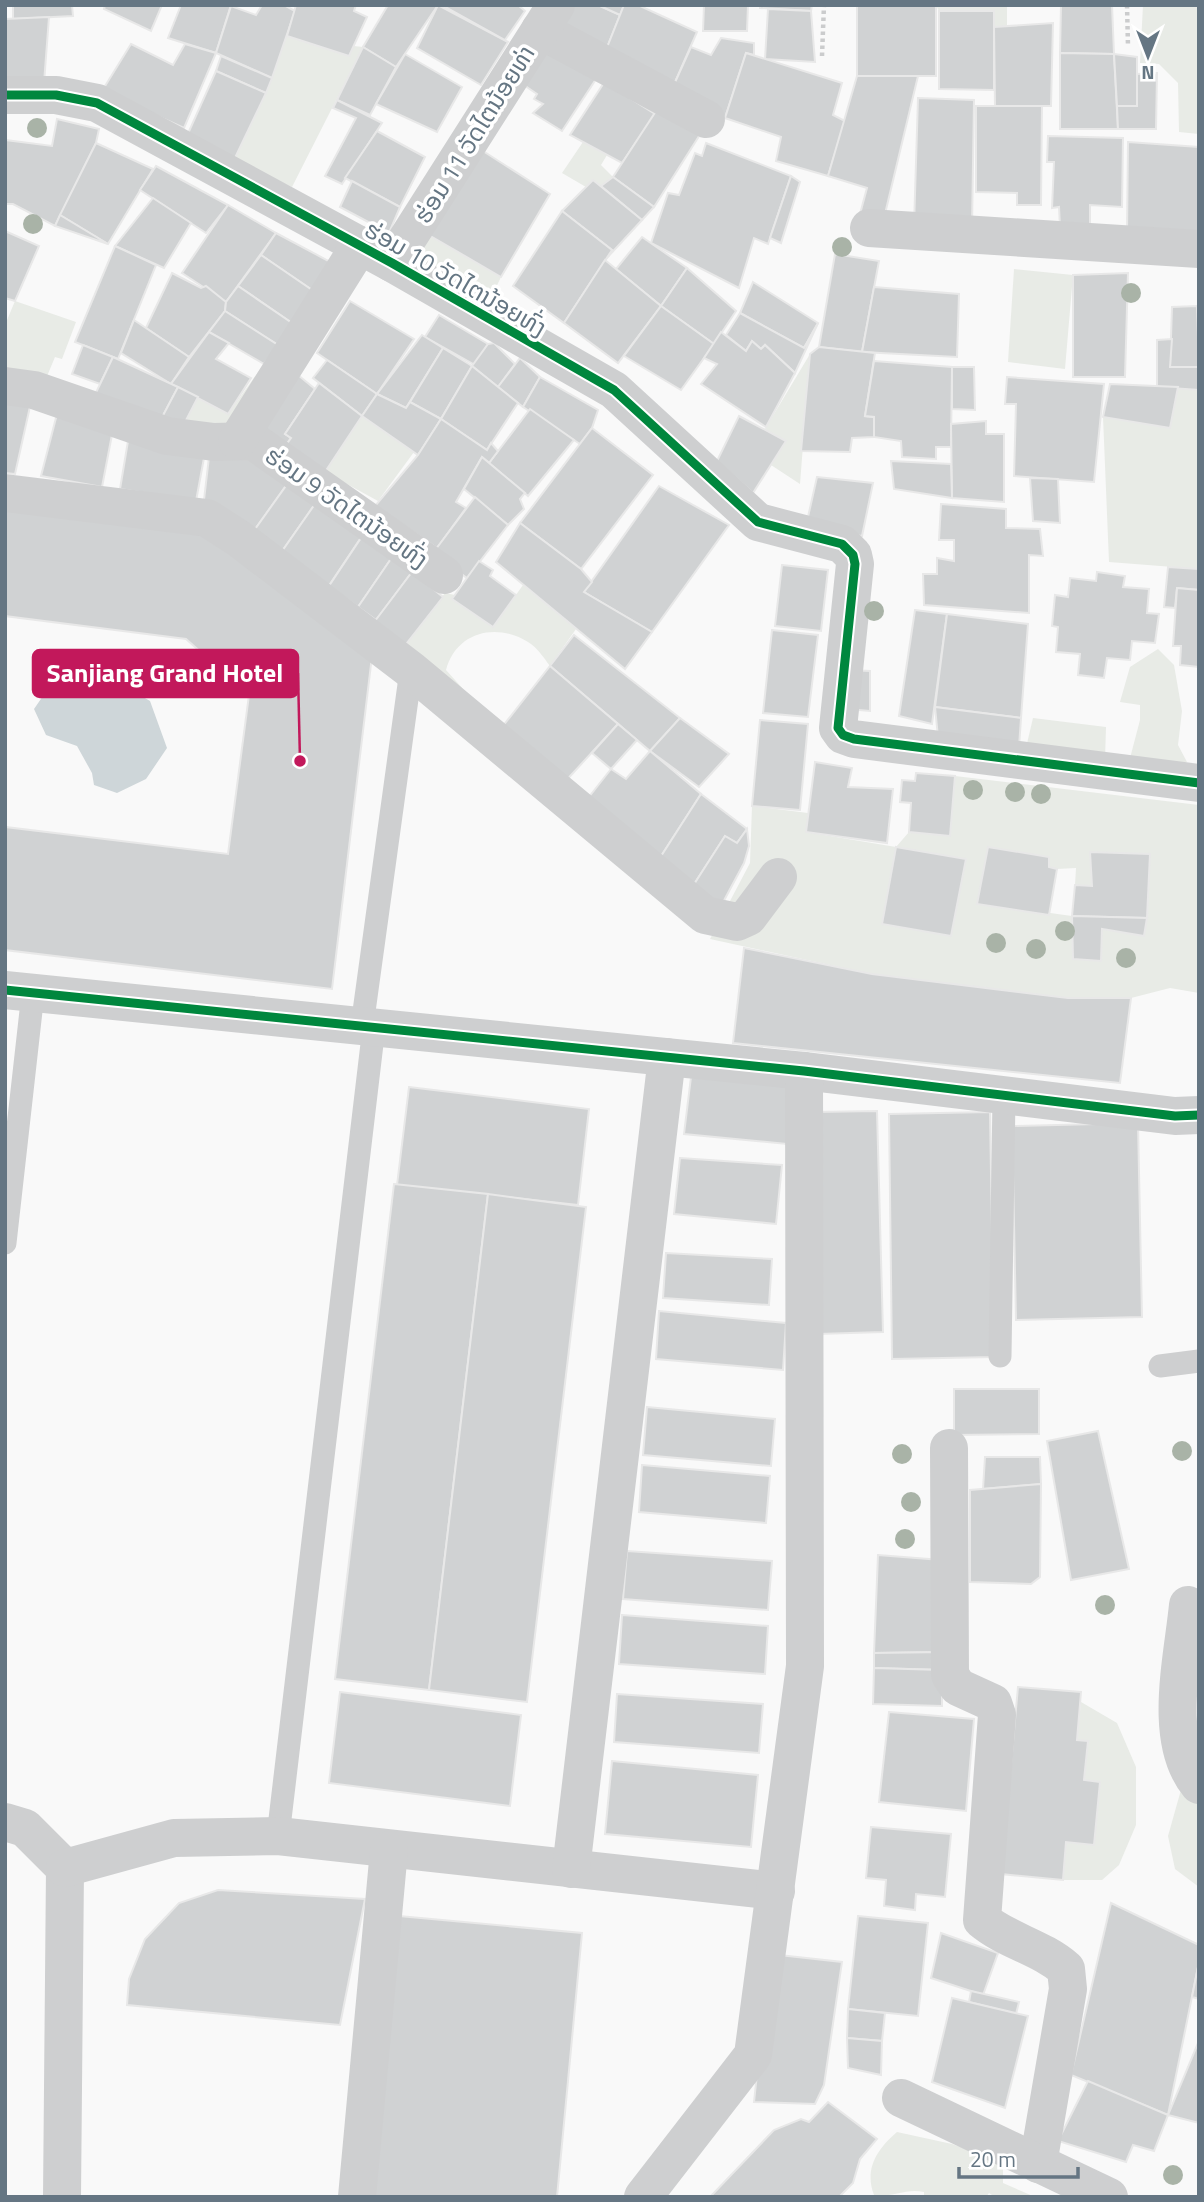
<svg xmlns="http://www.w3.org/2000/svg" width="1204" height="2202" viewBox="0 0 1204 2202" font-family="'Titillium Web','Noto Sans Lao',sans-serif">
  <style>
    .green { fill: #e8ebe6; fill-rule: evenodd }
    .water { fill: #ced6d9 }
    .building { fill: #d0d2d3; stroke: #e8e8e8; stroke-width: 2 }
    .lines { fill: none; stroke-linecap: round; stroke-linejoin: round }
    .path { stroke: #cbcccd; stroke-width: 4.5; stroke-dasharray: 3.5 3.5; stroke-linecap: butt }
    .lane { stroke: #cecfd0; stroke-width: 23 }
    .street { stroke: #cecfd0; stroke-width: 38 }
    .cycleway-casing { stroke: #fff; stroke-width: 13 }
    .cycleway { stroke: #00873e; stroke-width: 9 }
    .tree { fill: #a9b3a7 }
    .labels { text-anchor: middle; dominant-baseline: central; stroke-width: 7; stroke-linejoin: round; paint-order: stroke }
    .street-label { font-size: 24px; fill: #657683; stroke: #fff }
    .leader { fill: none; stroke: #c2185b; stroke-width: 2.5 }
    .callout-dot { fill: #c2185b; stroke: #fff; stroke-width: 2.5 }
    .callout { fill: #c2185b; stroke: #c2185b; stroke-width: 2.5 }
    .callout-label { font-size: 26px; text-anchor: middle; font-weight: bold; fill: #fff }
  </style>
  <rect width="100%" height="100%" fill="#f9f9f9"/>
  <g class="green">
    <polygon points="936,5 1007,5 1007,27 994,27 994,11 939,11"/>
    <polygon points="1143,5 1199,5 1199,134 1179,132 1178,83 1159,64 1140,63"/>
    <polygon points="287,36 348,56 354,46 363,47 292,187 234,160 266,93"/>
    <polygon points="583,142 607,155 601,165 613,177 601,186 593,180 586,187 562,173"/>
    <polygon points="427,234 501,277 490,300 420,265"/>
    <polygon points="1014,269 1073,275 1065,369 1008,362"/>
    <polygon points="15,301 76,322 62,359 55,357 45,381 5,370 5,325"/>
    <polygon points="810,354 800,484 771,465 786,441 765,429"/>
    <polygon points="264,364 233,425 181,430 198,397 228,414"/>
    <polygon points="1178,387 1199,390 1199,569 1109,562 1103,417 1170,428"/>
    <polygon points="362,416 414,452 378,501 325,472"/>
    <path d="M523 585 576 629 550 666C544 658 537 647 528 642 496 622 456 632 446 670L464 690 402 649 445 593 455 595 452 599 493 627Z"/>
    <polygon points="1158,649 1174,665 1182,711 1178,745 1187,762 1174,766 1129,762 1140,720 1140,705 1120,702 1130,667"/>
    <polygon points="1033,718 1106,727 1105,760 1025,752"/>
    <path d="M955 776 1199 805V993L1170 988 1131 998H1068L872 974 710 939 750 863 752 806 808 813 806 832 896 847 909 832 950 836ZM896 847 965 859 951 936 882 924ZM988 848 1057 869 1076 868 1075 885 1092 886 1090 852 1150 854 1144 935 1102 929 1101 961 1073 959 1072 916 977 903Z"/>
    <polygon points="1081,1702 1117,1723 1136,1767 1136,1825 1119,1865 1102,1880 1063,1880 1066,1842 1094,1844 1100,1783 1084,1780 1088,1741 1077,1740"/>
    <polygon points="1199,1726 1199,1887 1175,1869 1168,1836"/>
    <path d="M897 2132 952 2144 1003 2162V2183L1035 2197H995L989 2193 986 2197H924V2192C904 2188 895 2198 874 2195 864 2169 877 2149 897 2132Z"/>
  </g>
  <polygon class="water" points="90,666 150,701 167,748 146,779 117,793 94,785 92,773 77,746 46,735 34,709 54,680"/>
  <g class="building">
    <polygon points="13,5 72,5 73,16 13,19"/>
    <polygon points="105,5 162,5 151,31 104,9"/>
    <polygon points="181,5 231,5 216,53 168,38"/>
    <polygon points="262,5 284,5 295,11 272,78 216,53 231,6 256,15"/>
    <polygon points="296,5 356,5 354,11 367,17 349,56 287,36"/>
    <polygon points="388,5 438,5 396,67 363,47"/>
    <polygon points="438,5 508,42 481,85 417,48"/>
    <polygon points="442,5 518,5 525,11 505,40"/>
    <polygon points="571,5 598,5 620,15 604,55 557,28"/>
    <polygon points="598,5 624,5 620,15"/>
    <polygon points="624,5 638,5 697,32 672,89 604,55"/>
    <polygon points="704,5 748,5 747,31 703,31"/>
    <polygon points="760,5 812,5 811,11 760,8"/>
    <rect x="857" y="5" width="79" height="71"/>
    <polygon points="1061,5 1112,5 1114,54 1060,53"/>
    <polygon points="768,9 811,11 815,62 765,59"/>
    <polygon points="939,11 994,11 994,90 939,89"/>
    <polygon points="49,17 44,83 5,83 5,19"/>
    <polygon points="1053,23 1051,106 995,106 994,27"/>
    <polygon points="721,38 754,43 754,55 746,53 725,118 672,89 691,47 711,55"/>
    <polygon points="547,43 598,76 562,131 533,113 543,104 534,99 537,94 521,83"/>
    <polygon points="131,44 173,65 185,44 216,53 184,128 102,91"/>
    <polygon points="363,47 396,67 370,115 337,100"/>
    <polygon points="746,53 842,83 833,115 845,121 828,176 776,161 781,137 725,118"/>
    <polygon points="1060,53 1114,54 1118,129 1060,129"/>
    <polygon points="405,54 462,87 437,132 376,104"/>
    <polygon points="1114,54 1137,57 1137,106 1117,106"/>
    <polygon points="221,56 272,78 266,93 216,71"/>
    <polygon points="216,71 266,93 234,160 186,138"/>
    <polygon points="1157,73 1156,129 1118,129 1117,106 1137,106 1137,74"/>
    <polygon points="609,75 617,90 655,114 622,163 570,135"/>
    <polygon points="857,76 918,76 884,218 860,214 867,188 828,176"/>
    <polygon points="918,98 974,100 972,227 914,226"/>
    <polygon points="337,100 382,123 342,184 325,176 356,118 333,108"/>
    <polygon points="660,105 701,133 654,207 613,177"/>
    <polygon points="976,106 1042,106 1041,205 1017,205 1017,193 976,192"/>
    <polygon points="57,119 99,129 96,143 55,226 13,204 5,204 5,140 52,146"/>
    <polygon points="377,131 425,157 400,207 345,178"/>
    <polygon points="1048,136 1123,138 1122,207 1090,205 1090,227 1060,227 1059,207 1052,208 1054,162 1047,162"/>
    <polygon points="1128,142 1199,147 1199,236 1127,233"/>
    <polygon points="96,143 153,169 108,244 60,215"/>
    <polygon points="706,143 791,176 768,244 754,238 739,288 651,243 668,193 679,195 695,153 702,156"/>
    <polygon points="483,151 550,194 501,277 427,234"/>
    <polygon points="156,166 228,205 206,233 140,190"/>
    <polygon points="791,176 800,182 781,243 770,238"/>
    <polygon points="613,177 654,207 642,220 601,186"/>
    <polygon points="593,180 642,220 605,260 612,250 562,211"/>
    <polygon points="352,181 400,207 389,233 340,207"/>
    <polygon points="153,198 191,223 164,268 115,246"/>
    <polygon points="228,205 276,233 226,302 182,273"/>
    <polygon points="562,211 612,250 564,323 513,286"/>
    <polygon points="60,215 108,244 55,226"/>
    <polygon points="5,231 39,246 15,301 5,298"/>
    <polygon points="276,233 336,265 315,292 261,255"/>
    <polygon points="642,237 687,268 661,306 616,269"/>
    <polygon points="115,246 156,265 118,359 75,342"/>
    <polygon points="835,254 879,261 862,352 819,347"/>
    <polygon points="261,255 315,292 292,323 238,286"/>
    <polygon points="605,260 661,306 618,363 564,323"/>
    <polygon points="687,268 736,311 714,344 661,306"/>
    <polygon points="172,273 201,288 206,286 226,302 225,311 189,357 146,328"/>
    <polygon points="1128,273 1125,377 1073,377 1073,275"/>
    <polygon points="753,282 818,323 804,348 740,313"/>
    <polygon points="238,286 292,323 278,345 225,311 226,302"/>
    <polygon points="874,287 959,294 957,357 862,352"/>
    <polygon points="350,301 414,339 377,394 317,353"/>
    <polygon points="661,306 714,344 681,390 624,356"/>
    <polygon points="1197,306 1199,367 1170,367 1172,307"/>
    <polygon points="225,311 278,345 264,364 209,332"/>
    <polygon points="740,313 804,348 818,323 795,373 765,345 761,349 752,341 746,351 726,335"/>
    <polygon points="439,315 488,344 475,365 425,337"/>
    <polygon points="134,320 189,357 171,384 121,353"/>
    <polygon points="209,332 229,343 216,359 251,378 228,414 171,384"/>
    <polygon points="721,332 746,351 752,341 761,349 765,345 795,373 766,427 701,384 717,364 704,358"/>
    <polygon points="422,335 443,348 406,408 377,394"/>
    <polygon points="1172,339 1170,367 1199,367 1199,390 1157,387 1157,340"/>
    <polygon points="494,343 515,364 498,387 472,366 488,344"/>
    <polygon points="83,345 113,357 100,384 72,374"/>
    <polygon points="819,347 875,353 865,416 874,417 874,437 852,438 850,452 801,451 810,354"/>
    <polygon points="443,348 472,366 441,419 410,402"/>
    <polygon points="113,357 178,387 158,425 92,401"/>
    <polygon points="520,358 540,377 523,407 498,387"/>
    <polygon points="327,360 377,394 362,416 313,378"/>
    <polygon points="874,361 952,367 951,447 936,447 936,459 902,457 901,441 874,437 874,417 865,416"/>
    <polygon points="472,366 518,403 487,450 441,419"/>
    <polygon points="952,367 974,367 975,410 952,409"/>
    <polygon points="298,375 315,389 285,434 291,438 283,449 258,432"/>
    <polygon points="540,377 598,410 592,428 580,444 523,407"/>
    <polygon points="1007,377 1104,384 1094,482 1014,476 1016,404 1005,404"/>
    <polygon points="319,383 362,416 323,475 283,449 291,438 285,434"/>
    <polygon points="1110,384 1178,387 1170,428 1103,417"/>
    <polygon points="178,387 198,397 181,430 158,425"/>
    <polygon points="377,394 406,408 410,402 441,419 418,455 362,416"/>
    <polygon points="5,399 31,402 15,474 5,473"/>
    <polygon points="530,409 574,440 528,496 489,463"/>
    <polygon points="57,414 114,424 102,487 41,476"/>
    <polygon points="739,416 786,441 753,493 717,461"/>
    <polygon points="441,419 487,450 491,443 498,451 489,463 482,457 456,502 466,508 437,548 375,506 418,455"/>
    <polygon points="986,421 986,434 1004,434 1004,502 952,498 951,424"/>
    <polygon points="592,428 653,475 581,569 520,523"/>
    <polygon points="129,435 206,447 196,501 120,489"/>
    <polygon points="252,449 293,476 248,539 204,500 209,457"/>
    <polygon points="482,457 525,493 520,499 524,509 508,525 464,489"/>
    <polygon points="891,461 951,464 952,498 894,489"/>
    <polygon points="293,476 315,504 278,557 248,539"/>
    <polygon points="817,477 873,483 862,536 823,530 808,517"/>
    <polygon points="1030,478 1058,479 1060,523 1033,521"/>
    <polygon points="659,486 729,525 652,632 584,592"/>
    <polygon points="475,497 508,525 467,578 433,553"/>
    <polygon points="315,504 362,536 324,593 278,557"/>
    <polygon points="941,504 1006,509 1006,528 1040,529 1043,556 1029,555 1029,613 924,605 923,574 937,574 937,558 954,561 954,540 939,540"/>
    <polygon points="5,509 204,530 372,656 332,989 5,950 5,827 228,854 249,695 186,639 5,616"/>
    <polygon points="520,523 581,569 592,582 584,592 652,632 625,669 496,562"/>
    <polygon points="367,529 397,550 358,607 329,586"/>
    <polygon points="397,550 412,572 376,620 358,607"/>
    <polygon points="479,561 493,570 490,576 516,595 493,627 452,599"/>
    <polygon points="782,565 828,570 821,631 775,626"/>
    <polygon points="1168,567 1199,569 1199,590 1177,588 1175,608 1164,607"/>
    <polygon points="412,572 443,597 399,653 369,629"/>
    <polygon points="1097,572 1125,576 1123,587 1149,589 1147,613 1159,614 1155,643 1132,641 1130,660 1107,658 1104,678 1078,675 1080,654 1056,652 1058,627 1052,626 1055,595 1068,597 1070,578 1096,581"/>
    <polygon points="1177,588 1199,590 1199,667 1180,665 1181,646 1173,646"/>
    <polygon points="915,610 947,614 932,724 899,716"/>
    <polygon points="947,614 1028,624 1021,718 935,707"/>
    <polygon points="772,630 818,635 808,717 763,713"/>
    <polygon points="574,635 680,718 650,751 550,666"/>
    <polygon points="550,666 618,724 562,785 499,731"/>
    <polygon points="850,670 870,671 870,711 847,709"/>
    <polygon points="935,707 1021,718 1019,747 938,737"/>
    <polygon points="680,718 729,754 699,787 650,751"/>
    <polygon points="760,720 808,724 800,810 752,806"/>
    <polygon points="618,724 637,740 611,769 592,753"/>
    <polygon points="650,751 701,794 656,864 585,802 611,769 626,779"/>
    <polygon points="815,762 852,768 848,787 893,789 887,843 806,832"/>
    <polygon points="916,773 955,776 950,836 909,832 911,803 900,802 902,780 915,781"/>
    <polygon points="701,794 747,829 737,843 725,836 691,889 656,864"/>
    <polygon points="747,829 749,846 744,863 721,906 691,889 725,836 737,843"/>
    <polygon points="896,847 966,859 951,936 882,924"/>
    <polygon points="988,847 1049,857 1049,867 1057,869 1049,915 977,904"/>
    <polygon points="1090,852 1150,854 1147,918 1072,916 1075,885 1092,886"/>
    <polygon points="1072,916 1147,918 1144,936 1102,929 1101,961 1073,959"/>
    <polygon points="744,948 872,974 1068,998 1131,998 1120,1083 733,1043"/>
    <polygon points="691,1077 793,1085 787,1144 684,1134"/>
    <polygon points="409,1087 589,1109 578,1205 397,1185"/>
    <polygon points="877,1111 883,1332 818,1334 813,1112"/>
    <polygon points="990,1112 994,1357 892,1359 889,1114"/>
    <polygon points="1138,1123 1142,1317 1016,1320 1012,1126"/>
    <polygon points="680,1158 782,1165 776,1224 674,1214"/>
    <polygon points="394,1184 488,1194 429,1690 335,1679"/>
    <polygon points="488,1194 586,1207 527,1702 429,1690"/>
    <polygon points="666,1253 772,1259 769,1305 663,1298"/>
    <polygon points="659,1311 786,1323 783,1370 656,1359"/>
    <polygon points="954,1389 1039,1389 1039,1434 954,1435"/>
    <polygon points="647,1407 775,1419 771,1466 643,1455"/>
    <polygon points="1098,1431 1129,1569 1071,1580 1047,1441"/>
    <polygon points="985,1457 1040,1457 1041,1484 983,1489"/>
    <polygon points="642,1465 770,1476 766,1523 639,1512"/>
    <polygon points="1041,1484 1040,1577 1031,1584 970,1582 970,1490"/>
    <polygon points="627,1551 772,1561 768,1610 623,1599"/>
    <polygon points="878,1555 941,1560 944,1652 874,1653"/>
    <polygon points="622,1615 768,1626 765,1674 619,1664"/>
    <polygon points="944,1652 942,1670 874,1668 874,1653"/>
    <polygon points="874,1668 942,1670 942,1706 873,1704"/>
    <polygon points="1018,1687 1081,1692 1077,1740 1088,1741 1084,1780 1100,1782 1094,1845 1066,1842 1063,1880 1001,1874"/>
    <polygon points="340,1692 521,1715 510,1806 329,1783"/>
    <polygon points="617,1694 763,1704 759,1753 614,1742"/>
    <polygon points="889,1712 974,1719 966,1811 879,1802"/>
    <polygon points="612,1761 758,1775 751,1847 605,1834"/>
    <polygon points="871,1827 951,1834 945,1897 916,1894 915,1910 884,1906 886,1880 866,1878"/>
    <polygon points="218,1890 365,1899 340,2025 127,2005 129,1979 145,1939 179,1903"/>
    <polygon points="1111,1903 1199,1945 1199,1962 1168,2115 1071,2075"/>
    <polygon points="399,1916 582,1933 557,2197 373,2197"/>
    <polygon points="858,1916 928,1923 918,2016 848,2009"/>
    <polygon points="941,1933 998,1953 983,1995 931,1978"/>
    <polygon points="770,1954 842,1962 824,2085 815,2104 754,2102"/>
    <polygon points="1199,1962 1199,1999 1192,1997"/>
    <polygon points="971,1991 1019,2002 1016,2014 969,2002"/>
    <polygon points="952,1998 1028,2016 1005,2108 932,2082"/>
    <polygon points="848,2009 885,2013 882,2041 847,2038"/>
    <polygon points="847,2038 882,2041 881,2075 848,2068"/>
    <polygon points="1198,2043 1199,2043 1199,2123 1168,2115"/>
    <polygon points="1088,2081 1168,2115 1154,2151 1133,2145 1126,2162 1058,2141"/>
    <polygon points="828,2102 877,2139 860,2159 853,2183 839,2197 710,2197 774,2130 801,2119 809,2122"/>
  </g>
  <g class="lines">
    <g class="path">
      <polyline points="1127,5 1128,46"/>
      <polyline points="822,56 824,5"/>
    </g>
    <g class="lane">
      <polyline points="362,1026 411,670"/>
      <polyline points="5,1243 33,993"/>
      <polyline points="1000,1356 1004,1097"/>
      <polyline points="1160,1366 1199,1361"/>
      <polyline points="278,1836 374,1027"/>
    </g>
    <g class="street">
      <polyline points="540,30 706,119"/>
      <polyline points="5,95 56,95 97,103 392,263 614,390 758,522 842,544 853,555 855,564 838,728 843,735 854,739 1199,783"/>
      <polyline points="869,228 1199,249"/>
      <polyline points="392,263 556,5"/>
      <polyline points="5,386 34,390 167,436 214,442 253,441 444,575"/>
      <polyline points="237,441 360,245"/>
      <polyline points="5,493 207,518 238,538 411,670 705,915 737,922 748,917 778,877"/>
      <polyline points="5,990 804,1071 1175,1116 1199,1115"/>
      <path d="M949 1448 950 1675 958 1687 993 1703 997 1715 982 1920C1007 1941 1041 1947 1066 1969L1068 1989 1038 2164"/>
      <path d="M1188 1605C1183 1658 1162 1741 1199 1785"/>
      <polyline points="5,1822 25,1828 65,1868 62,2197"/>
      <polyline points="65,1868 174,1838 278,1836 776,1891"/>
      <polyline points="571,1869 667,1057"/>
      <polyline points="901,2098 1109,2197"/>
      <polyline points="357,2197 389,1850"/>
      <polyline points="643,2197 753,2055 805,1666 804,1071"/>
    </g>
    <g class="cycleway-casing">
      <g id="cycleway">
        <polyline points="5,95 56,95 97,103 392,263 614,390 758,522 842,544 853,555 855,564 838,728 843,735 854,739 1199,783"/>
        <polyline points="5,990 804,1071 1175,1116 1199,1115"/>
      </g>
    </g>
    <use href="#cycleway" class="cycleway"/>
  </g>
  <g class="tree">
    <circle cx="37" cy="128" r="10"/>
    <circle cx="33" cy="224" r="10"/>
    <circle cx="842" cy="247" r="10"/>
    <circle cx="1131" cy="293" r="10"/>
    <circle cx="874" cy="611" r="10"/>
    <circle cx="973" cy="790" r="10"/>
    <circle cx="1015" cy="792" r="10"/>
    <circle cx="1041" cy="794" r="10"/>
    <circle cx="1065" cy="931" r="10"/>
    <circle cx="996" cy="943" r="10"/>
    <circle cx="1036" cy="949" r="10"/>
    <circle cx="1126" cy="958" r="10"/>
    <circle cx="1182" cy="1451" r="10"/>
    <circle cx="902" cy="1454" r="10"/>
    <circle cx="911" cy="1502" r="10"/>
    <circle cx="905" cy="1539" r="10"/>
    <circle cx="1105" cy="1605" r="10"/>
    <circle cx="1173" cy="2175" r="10"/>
  </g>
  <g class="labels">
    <g class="street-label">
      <text transform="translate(474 134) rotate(-58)">ຮ່ອມ 11 ວັດໄຕນ້ອຍທ່າ</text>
      <text transform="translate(456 278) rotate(30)">ຮ່ອມ 10 ວັດໄຕນ້ອຍທົ່ງ</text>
      <text transform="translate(347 507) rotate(35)">ຮ່ອມ 9 ວັດໄຕນ້ອຍທົ່ງ</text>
    </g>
  </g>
  <path class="leader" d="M300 761L298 673"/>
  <circle class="callout-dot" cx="300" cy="761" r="7"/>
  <rect class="callout" x="33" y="650" width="265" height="47" rx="7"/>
  <g class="callout-label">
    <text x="165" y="682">Sanjiang Grand Hotel</text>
  </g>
  <rect width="1204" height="2202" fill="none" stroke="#657683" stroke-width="14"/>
  <g transform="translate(1148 56) rotate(180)" stroke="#ffffff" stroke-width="5" paint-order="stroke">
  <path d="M0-5L12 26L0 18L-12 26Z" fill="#657683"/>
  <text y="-10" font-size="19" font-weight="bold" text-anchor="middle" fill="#657683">N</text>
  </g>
  <path d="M959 2167v10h119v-10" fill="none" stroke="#657683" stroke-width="3.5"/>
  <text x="970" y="2167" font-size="21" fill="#657683" stroke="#ffffff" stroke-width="5" paint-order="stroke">20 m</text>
</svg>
